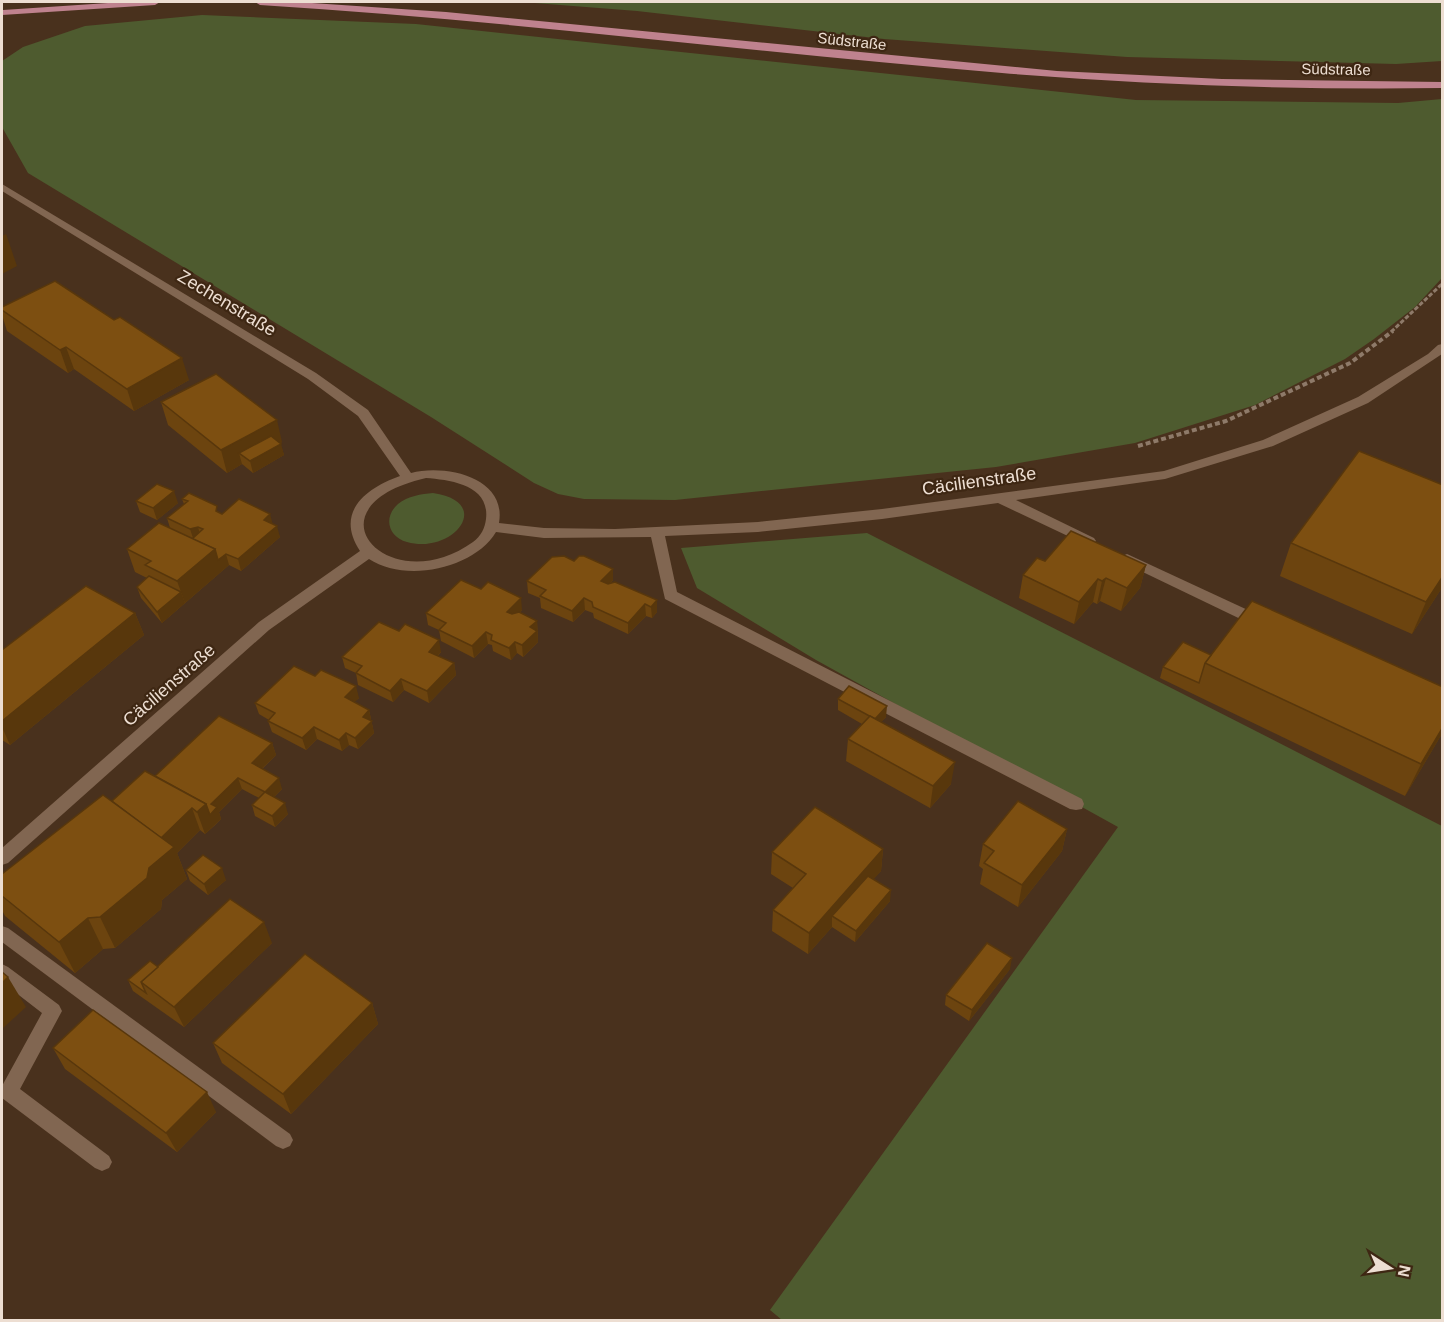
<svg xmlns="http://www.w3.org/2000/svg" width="1444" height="1322" viewBox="0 0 1444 1322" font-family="Arial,sans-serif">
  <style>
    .green { fill: #4e5b2f }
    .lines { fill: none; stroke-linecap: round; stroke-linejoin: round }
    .path-far1 { stroke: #8e7a69; stroke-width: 3; stroke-dasharray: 4.5 2; stroke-linecap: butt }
    .path { stroke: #8e7a69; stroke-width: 4; stroke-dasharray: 5 3; stroke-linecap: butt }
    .minor { fill: #816651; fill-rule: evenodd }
    .major { fill: #bf828e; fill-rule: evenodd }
    .wall { fill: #6c440f }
    .shaded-wall { fill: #58370c }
    .building { fill: #7d4f11; stroke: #58370c; stroke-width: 1.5 }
    .labels { text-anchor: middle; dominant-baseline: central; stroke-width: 4.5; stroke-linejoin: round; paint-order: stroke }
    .far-street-label { font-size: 15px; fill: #edded2; stroke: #3e2713 }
    .street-label { font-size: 18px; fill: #edded2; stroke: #3e2713 }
  </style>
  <rect width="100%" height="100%" fill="#49311d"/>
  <g class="green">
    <polygon points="522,2 1442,2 1442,61 1396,64 1127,57 884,39 637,11"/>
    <polygon points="202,15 416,24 1136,100 1398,103 1442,99 1442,278 1415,307 1374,339 1345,359 1255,405 1135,443 996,467 675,500 584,499 558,494 534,483 431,417 28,173 2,127 2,61 23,47 85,26"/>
    <path d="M433 493C495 502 453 555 407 542 388 537 383 517 398 504 408 496 421 494 433 493Z"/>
    <polygon points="867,533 1442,826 1442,1320 782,1320 770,1310 1118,827 816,660 697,588 681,548"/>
  </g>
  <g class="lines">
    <polyline class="path-far1" points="1391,332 1442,284"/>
    <polyline class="path" points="1138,446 1226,421 1350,363 1393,331"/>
    <g class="minor">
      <path d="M2 184 316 373 368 410 411 473C445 464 507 477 499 523L544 528 615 529 758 522 882 509 1164 471 1263 440 1358 397 1428 354 1438 345 1442 344V354L1368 403 1273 446 1165 479 1016 500 1094 538 1096 541 1094 544 1089 546 998 503 882 519 758 532 665 536 677 592 1082 799 1084 804 1082 809 1076 810 1070 809 665 599 651 537 544 538 496 532C474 569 405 583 369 559L269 630 8 863 2 865V848L259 622 360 551C335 513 364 489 400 476L358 416 308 379 2 191ZM426 478C451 480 490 485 486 519 485 528 481 536 473 542 389 602 301 507 426 478Z"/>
      <polygon points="1127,554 1265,618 1267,622 1260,627 1255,626 1122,562 1120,559 1122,556"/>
      <polygon points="2,926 8,928 290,1134 293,1140 290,1146 283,1149 276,1146 2,942"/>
      <polygon points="2,964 8,967 59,1005 62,1011 20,1089 109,1156 112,1162 109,1168 102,1171 95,1168 2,1098 2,1086 42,1013 2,982"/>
    </g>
    <g class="major">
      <polygon points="123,2 160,2 155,5 2,15 3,10"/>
      <path d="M255 2H297L446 12 1057 71 1222 79 1442 82V88C1296 90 1148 85 1002 73 754 53 508 20 260 5Z"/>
    </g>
  </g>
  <g class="wall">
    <polygon points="2,307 189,380 134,411 74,369 68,373 7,331 2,315"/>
    <polygon points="161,402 282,442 280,443 284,455 253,473 242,464 227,473 168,425"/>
    <polygon points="1443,485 1443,586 1412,634 1280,576 1291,543"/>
    <polygon points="182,499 222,514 273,524 280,537 241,571 229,565 162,623 141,598 137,587 147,578 135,572 127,549 170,528 167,518 184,504"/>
    <polygon points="136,501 178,503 157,520 140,512"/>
    <polygon points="574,561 613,569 613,580 610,584 657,600 657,612 652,618 646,616 628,634 594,618 593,613 585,610 573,622 541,608 540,598 528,593 527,581"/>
    <polygon points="1045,561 1146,565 1140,588 1121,611 1100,601 1097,604 1093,602 1074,624 1019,598 1023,575"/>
    <polygon points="522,610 519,613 537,621 538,642 523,657 517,653 511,660 493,651 492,645 488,644 474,658 441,641 439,630 428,625 426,613"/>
    <polygon points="135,613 144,635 10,745 2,740 2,650"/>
    <polygon points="441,652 438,656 454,663 456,675 429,703 404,690 393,702 358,685 356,673 345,668 342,657"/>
    <polygon points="1211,655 1443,687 1443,732 1405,796 1160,678 1163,667"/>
    <polygon points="359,698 354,702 369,710 374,733 358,749 349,745 342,751 317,739 306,750 272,732 268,721 269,720 259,714 255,703"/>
    <polygon points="838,699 886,717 881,722 951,784 930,808 846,761 848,739 862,724 838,710"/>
    <polygon points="272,743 276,755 262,769 282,789 274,797 288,814 275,827 255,816 252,805 259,798 242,789 219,812 221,819 214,826 205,834 200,830 177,853 187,879 162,900 161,909 115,948 103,949 75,973 5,916 2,910 2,874 112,801 155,776"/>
    <polygon points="1067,829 1062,851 1018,907 980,884 983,869 979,866 983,844"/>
    <polygon points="883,849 881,871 873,879 890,901 855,942 832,927 808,954 772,931 773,910 793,888 771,874 772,852"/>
    <polygon points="186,870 226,880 208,895 190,881"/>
    <polygon points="272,943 184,1027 133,991 128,980 158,967"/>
    <polygon points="1010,969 969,1021 945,1005 946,995"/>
    <polygon points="372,1003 378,1024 291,1114 222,1063 213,1043"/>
    <polygon points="53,1048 216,1112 177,1152 65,1069"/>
  </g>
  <g class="shaded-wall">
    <polygon points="6,234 17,266 2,274 2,236"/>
    <polygon points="66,347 74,369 68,373 60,350"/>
    <polygon points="182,358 189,380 134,411 127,389"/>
    <polygon points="277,420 282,442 249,460 239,453 242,464 227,473 221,450"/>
    <polygon points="281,444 284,455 253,473 250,461"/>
    <polygon points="174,491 178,503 157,520 153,508"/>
    <polygon points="270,514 273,525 264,520"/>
    <polygon points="277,526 280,537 241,571 238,559"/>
    <polygon points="198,527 201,538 194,541 190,529"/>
    <polygon points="215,549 226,554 229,565 185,603 177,581"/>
    <polygon points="1146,565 1140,588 1121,611 1127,588"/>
    <polygon points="613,569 613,580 602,592 601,581"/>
    <polygon points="1443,576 1443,586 1412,634 1426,602"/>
    <polygon points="1106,578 1100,601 1097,604 1102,581"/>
    <polygon points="1098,579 1093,602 1074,624 1079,602"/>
    <polygon points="181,592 185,603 162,623 157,612"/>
    <polygon points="521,598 522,610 509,623 507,612"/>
    <polygon points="584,598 585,610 573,622 572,611"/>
    <polygon points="657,600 657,612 652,618 651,607"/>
    <polygon points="645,604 646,616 628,634 628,623"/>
    <polygon points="135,613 144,635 10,745 2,727 2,721"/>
    <polygon points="537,621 538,642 523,657 522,645 530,627"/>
    <polygon points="486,632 488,644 474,658 472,646"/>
    <polygon points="439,640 441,652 431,663 429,652"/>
    <polygon points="515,642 517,653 511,660 509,648"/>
    <polygon points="454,663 456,675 429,703 427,691"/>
    <polygon points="401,679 404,690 393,702 390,691"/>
    <polygon points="356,686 359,698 347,709 345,697"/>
    <polygon points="887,706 886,717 874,730 875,719"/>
    <polygon points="369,710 374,733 358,749 355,738 363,717"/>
    <polygon points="314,727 317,739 306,750 302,738"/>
    <polygon points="1443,727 1443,732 1405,796 1421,764"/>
    <polygon points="346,733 349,745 342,751 339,740"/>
    <polygon points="272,743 276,755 255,775 252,763"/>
    <polygon points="955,762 951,784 930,808 933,786"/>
    <polygon points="238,778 242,789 219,812 221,819 205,834 197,812 206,804 211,804"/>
    <polygon points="279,778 282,789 268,803 265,792"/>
    <polygon points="285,803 288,814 275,827 272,816"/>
    <polygon points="192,808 200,830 177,853 187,879 162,900 161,909 115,948 100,917 149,868 157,841"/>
    <polygon points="1067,829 1062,851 1018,907 1022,885"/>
    <polygon points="883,849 881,871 838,920 832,916 832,927 808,954 809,933"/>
    <polygon points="222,868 226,880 208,895 204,884"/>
    <polygon points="891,890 890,901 855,942 856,931"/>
    <polygon points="88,918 103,949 75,973 59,942"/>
    <polygon points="264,922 272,943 184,1027 174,1007"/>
    <polygon points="1012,958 1010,969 969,1021 972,1010"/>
    <polygon points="8,977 26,1007 2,1029 2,983"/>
    <polygon points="372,1003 378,1024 291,1114 283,1094"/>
    <polygon points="207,1092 216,1112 177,1152 166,1133"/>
  </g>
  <g class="building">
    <polygon points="55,281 114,320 120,317 182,358 127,389 66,347 60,350 2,310 2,307"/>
    <polygon points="216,374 277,420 221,450 161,402"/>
    <polygon points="271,436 281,444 250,461 239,453"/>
    <polygon points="1359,451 1443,485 1443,576 1426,602 1291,543"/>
    <polygon points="157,484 174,491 153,508 136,501"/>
    <polygon points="189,493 217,506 216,511 222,514 239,499 270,514 264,520 277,526 238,559 226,554 218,560 215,549 192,539 203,529 198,527 190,529 167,518 188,501 182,499"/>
    <polygon points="159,523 215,549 177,581 145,565 151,561 127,549"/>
    <polygon points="1071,531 1146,565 1127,588 1106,578 1102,581 1098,579 1079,602 1023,575 1037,558 1045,561"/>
    <polygon points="564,556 574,561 579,556 584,556 613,569 601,581 608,584 615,582 657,600 651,607 645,604 628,623 593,607 592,602 584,598 572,611 540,596 546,590 527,581 552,557"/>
    <polygon points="149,576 181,592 157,612 137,587"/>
    <polygon points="461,580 481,589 488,582 521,598 507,612 512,614 519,612 537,621 530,627 537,631 522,645 515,642 509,648 491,640 492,635 486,632 472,646 439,630 446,623 426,613"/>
    <polygon points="86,586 135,613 2,721 2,650"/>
    <polygon points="1252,601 1443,687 1443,727 1421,764 1205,663"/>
    <polygon points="379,622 399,631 405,624 439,640 429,652 454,663 427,691 401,679 390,691 356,673 362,666 342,657"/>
    <polygon points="1183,642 1211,655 1205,663 1199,683 1163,667"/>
    <polygon points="294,666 315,676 321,670 356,686 345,697 369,710 363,717 372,721 355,738 346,733 339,740 314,727 302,738 268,721 275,713 255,703"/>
    <polygon points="849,686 887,706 875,719 838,699"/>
    <polygon points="219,716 272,743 252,763 279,778 265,792 238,778 211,804 217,807 210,815 206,804 155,776"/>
    <polygon points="870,716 955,762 933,786 848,739"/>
    <polygon points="145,771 206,804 197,812 192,808 161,838 112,801"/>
    <polygon points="265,792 285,803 272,816 252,805"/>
    <polygon points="103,795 174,847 149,868 147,878 100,917 88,918 59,942 2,896 2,874"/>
    <polygon points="1018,801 1067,829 1022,885 984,863 994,851 983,844"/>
    <polygon points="815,807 883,849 809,933 773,910 806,874 772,852"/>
    <polygon points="203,855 222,868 204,884 186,870"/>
    <polygon points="868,876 891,890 856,931 832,916"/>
    <polygon points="230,899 264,922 174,1007 141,982"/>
    <polygon points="987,943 1012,958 972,1010 946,995"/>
    <polygon points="305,954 372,1003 283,1094 213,1043"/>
    <polygon points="150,961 158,967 141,982 146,993 128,980"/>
    <polygon points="2,972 8,977 2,983"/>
    <polygon points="93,1010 207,1092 166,1133 53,1048"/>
  </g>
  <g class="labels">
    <g class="far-street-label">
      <text transform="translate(852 41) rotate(6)">Südstraße</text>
      <text transform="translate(1336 69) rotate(1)">Südstraße</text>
    </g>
    <g class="street-label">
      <text transform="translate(227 303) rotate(31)">Zechenstraße</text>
      <text transform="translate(979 481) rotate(-8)">Cäcilienstraße</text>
      <text transform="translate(169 685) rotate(-41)">Cäcilienstraße</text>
    </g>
  </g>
  <rect width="1444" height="1322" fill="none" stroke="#edded2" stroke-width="6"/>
  <g transform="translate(1390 1268) rotate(102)" stroke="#3e2713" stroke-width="4.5" paint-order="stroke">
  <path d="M0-4.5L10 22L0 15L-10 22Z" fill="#edded2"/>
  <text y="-9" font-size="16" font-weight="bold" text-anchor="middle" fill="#edded2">N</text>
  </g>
</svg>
